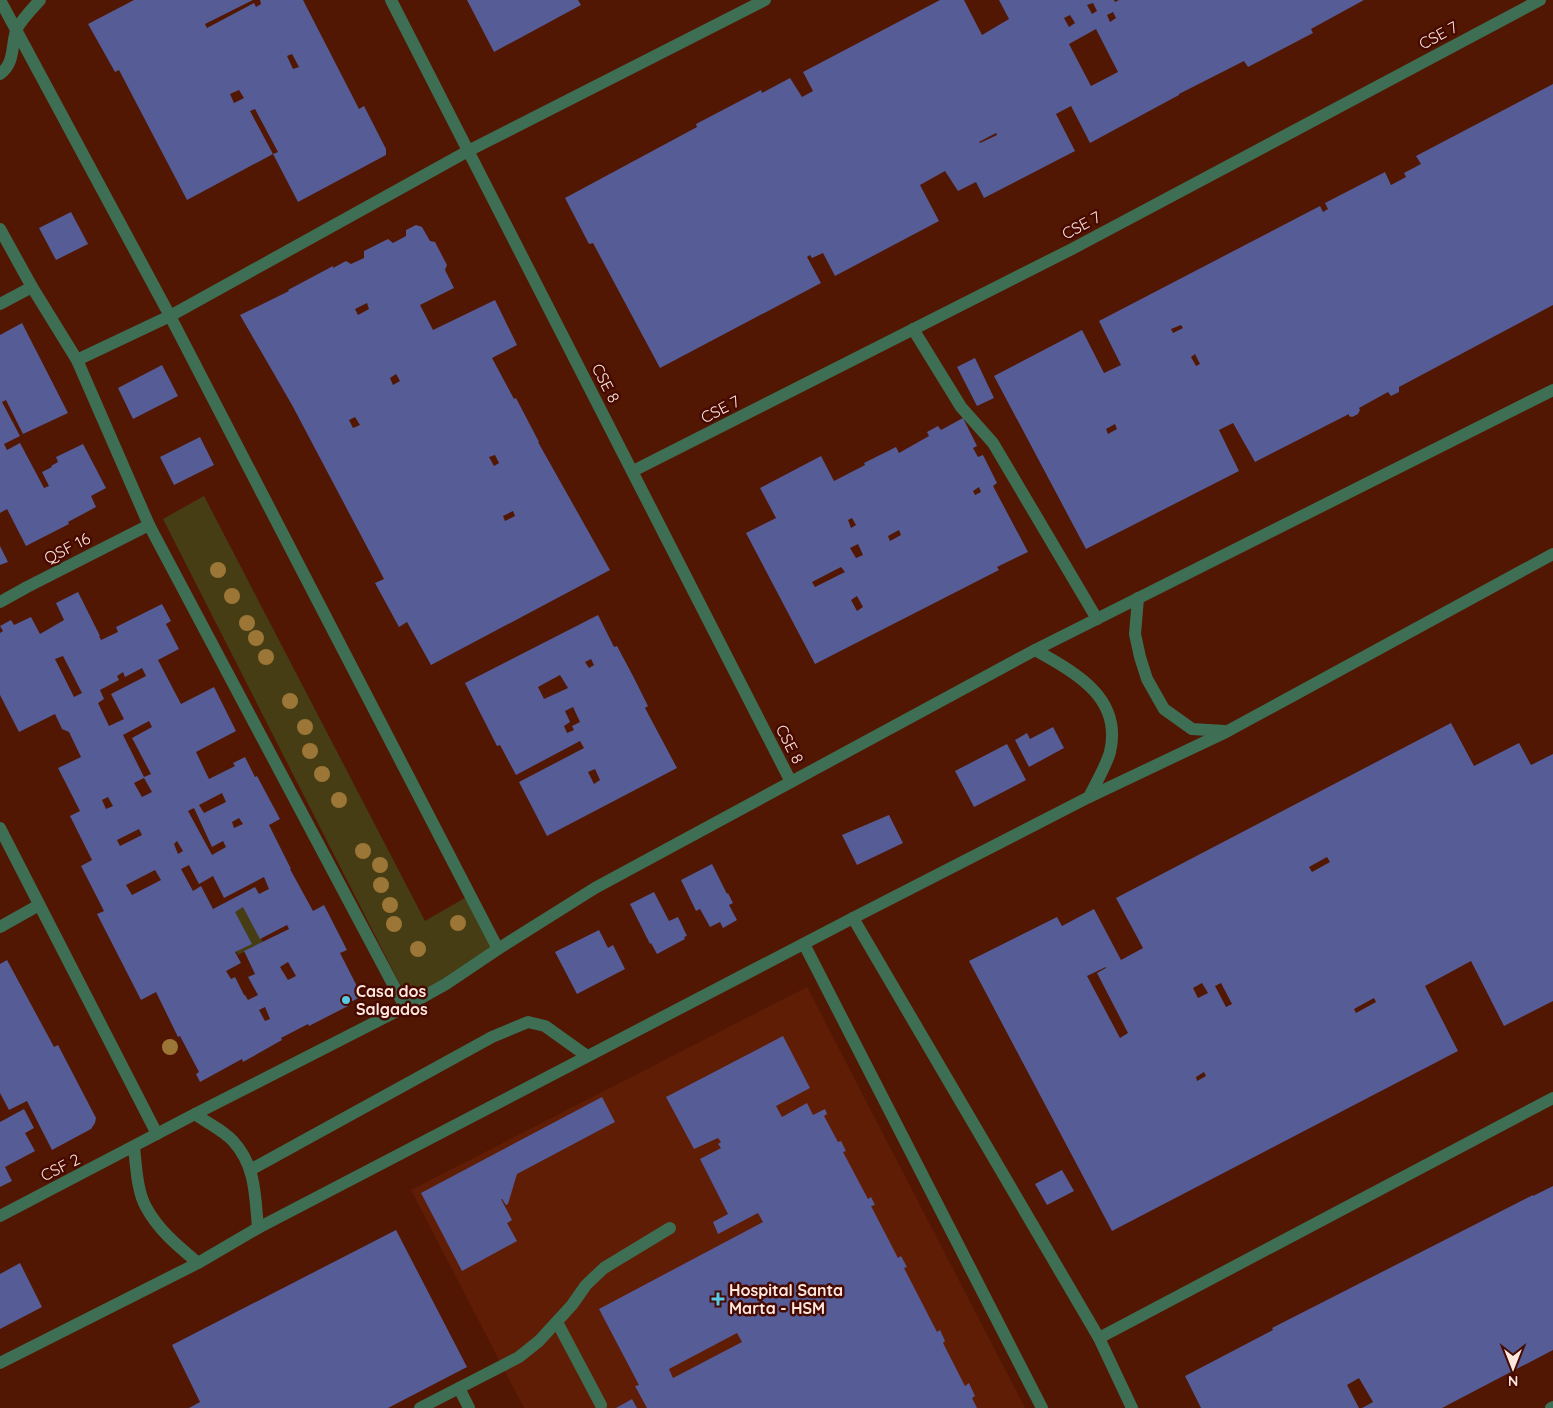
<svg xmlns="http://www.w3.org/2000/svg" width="1553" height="1408" viewBox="0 0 1553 1408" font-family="Quicksand,sans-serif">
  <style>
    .built { fill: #601d06 }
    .green { fill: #463d15 }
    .building { fill: #555c96; fill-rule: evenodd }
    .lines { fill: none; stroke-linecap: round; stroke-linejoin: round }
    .service { stroke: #3e6e53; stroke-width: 12 }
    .minor { stroke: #3e6e53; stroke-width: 12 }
    .tertiary { stroke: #3e6e53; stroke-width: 12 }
    .tree { fill: #9c7636 }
    .poi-dot { fill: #59c8e5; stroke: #460a00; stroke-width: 2 }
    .labels { text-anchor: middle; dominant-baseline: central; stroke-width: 5; stroke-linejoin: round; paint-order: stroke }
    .street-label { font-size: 16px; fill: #fee7df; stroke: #460a00 }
    .poi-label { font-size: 16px; font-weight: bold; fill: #fee7df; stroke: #460a00; text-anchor: start }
  </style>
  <rect width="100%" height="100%" fill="#511703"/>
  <polygon class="built" points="807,987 1025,1408 524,1408 411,1190"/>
  <g class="green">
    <polygon points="204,496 425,921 470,895 498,949 410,1004 163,519"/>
    <polygon points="240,898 263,942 238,955 216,910"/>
  </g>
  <g class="building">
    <path d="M134 0H253L205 24 207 28 254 3 256 7 261 4 260 0H303L359 109 364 106 386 149V155L298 202 273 154 187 200 119 70 115 72 88 24ZM292 54 299 67 293 69 287 56ZM239 90 244 98 234 103 230 94ZM255 109 278 152 273 154 250 111Z"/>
    <polygon points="467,0 578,0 581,5 494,52"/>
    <path d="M940 0H964L982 35 1009 19 999 0H1114L1115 2 1119 0H1364L1311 29 1313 33 1248 67 1244 61 1179 94V95L1090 143 1071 106 1056 114 1075 151 984 198 976 182 958 191 945 171 920 185 939 221 835 276 823 253 812 258 810 255 807 257 821 283 660 368 593 243 589 244 565 198 697 127 696 124 761 90 762 93 790 78 802 97 813 91 803 72ZM1093 3 1097 11 1092 14 1087 5ZM1113 12 1116 18 1110 22 1107 15ZM1070 15 1075 23 1069 27 1064 18ZM1096 29 1118 72 1091 86 1069 44ZM996 133 997 135 980 143 979 142Z"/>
    <path d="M1553 84V305L1399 387V392L1391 396 1388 392 1359 408 1360 410 1358 414 1352 417 1349 416V414L1255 462 1233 423 1219 430 1239 471 1086 549 994 376 1082 330 1104 373 1121 365 1099 321 1320 206 1323 212 1328 209 1325 203 1385 172 1391 185 1406 177 1404 173 1421 164 1416 156ZM1181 325 1183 328 1173 333 1171 329ZM1195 354 1200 364 1196 366 1191 357ZM1115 424 1117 429 1108 434 1106 429Z"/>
    <polygon points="71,212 88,244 56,260 39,228"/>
    <path d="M416 225 422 227 430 241 435 242 447 265 445 270 454 288 420 305 433 330 495 300 517 345 492 358 514 399 516 398 539 442H538L610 570 431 665 407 622 399 627 375 583 384 579 292 405 240 315 289 291 288 290 333 266V268L346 261 351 264 364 258V251L388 239 393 243 406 236V230ZM367 303 369 309 358 315 355 309ZM396 374 400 381 393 385 390 378ZM355 417 360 425 353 428 349 420ZM495 455 499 463 494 466 489 457ZM513 511 515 516 505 521 503 516Z"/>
    <polygon points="22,323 68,413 23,434 6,400 2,402 20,436 4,444 7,450 20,443 44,488 49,486 42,472 52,467 51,466 58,462 56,457 83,444 106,488 91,496 96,507 68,522 69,524 26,546 7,509 0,513 0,335"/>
    <polygon points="975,358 994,398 977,406 957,367"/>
    <polygon points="162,365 178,396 133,419 118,388"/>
    <path d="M963 418 977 446 973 448 978 457 983 455 997 483 993 486 1028 552 997 567 999 570 815 664 746 533 776 518 760 488 821 456 834 481 865 465 864 463 896 447 899 453 929 436 927 432 938 426 941 430ZM979 487 981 492 975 495 973 491ZM852 518 856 525 851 528 848 520ZM899 530 901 535 890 541 888 536ZM858 544 863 555 856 558 850 548ZM841 567 845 572 815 587 812 582ZM857 596 863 607 857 611 851 600Z"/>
    <polygon points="200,437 214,465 174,485 160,457"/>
    <polygon points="0,546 8,562 0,565"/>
    <path d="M78 592 100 636H99L101 640 118 632 116 627 162 604 171 621 166 624 179 649 158 660 181 704 214 687 236 731 196 752 209 779 235 766 233 763 245 757 255 777 257 776 280 819 269 825 291 869H290L313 911 324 905 347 950 340 953 362 996 347 1004 348 1006 309 1026 308 1024 281 1038 282 1040 243 1062 242 1059 200 1082 196 1074 199 1072 180 1036 178 1037 156 992 141 1000 97 914 104 911 81 866 92 860 70 816 80 811 58 768 81 757 69 732 62 729 55 714 19 732 0 695V633L3 631 0 626 11 620 14 625 31 617 40 634 64 620 56 603ZM63 656 82 693 74 697 55 659ZM142 668 146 676 111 694 124 719 109 726 98 703 104 699 100 690 119 680 117 676 123 672 125 677ZM149 721 152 727 132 738 151 774 144 777 123 735ZM144 778 152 792 142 797 134 783ZM222 793 226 802 204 813 199 805ZM108 797 113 806 106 809 102 800ZM194 808 212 847 223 841 226 847 212 855 188 811ZM239 818 243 824 234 828 232 822ZM139 829 142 835 120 846 117 840ZM177 841 183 851 178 854 174 844ZM189 865 199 884 213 876 224 898 264 877 269 889 259 894 255 887 213 909 201 886 193 891 181 869ZM155 870 161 880 132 895 126 885ZM243 907 260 939 287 925 289 929 244 951 255 974 248 977 258 995 248 1000 245 995H244L235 977 231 979 226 971 241 963 235 952 252 944 235 912ZM288 962 296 976 288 980 280 967ZM265 1007 270 1019 265 1021 259 1010Z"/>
    <path d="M598 615 614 647 617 646 633 676 648 706 645 708 677 768 547 836 519 782 584 748 580 741 516 775 500 745 497 746 465 683ZM591 659 594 665 589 668 585 662ZM560 675 568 688 544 699 538 687ZM573 707 580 722 572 726 574 730 567 733 564 726 570 722 565 711ZM595 769 600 780 594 784 588 772Z"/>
    <path d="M1451 723 1474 766 1519 743 1531 765 1553 754V1001L1504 1026 1471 961 1425 986 1458 1051 1112 1231 969 961 1057 917 1062 926 1094 909 1121 960 1143 948 1116 898ZM1327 857 1330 862 1312 872 1309 867ZM1106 967V968L1097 973 1128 1033 1120 1038 1087 976ZM1202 983 1208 993 1198 998 1193 988ZM1221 983 1232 1004 1226 1007 1215 986ZM1374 998 1376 1002 1356 1013 1354 1009ZM1204 1072 1206 1076 1197 1081 1196 1077Z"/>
    <polygon points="1053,727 1064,748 1029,767 1015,740 1027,733 1030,739"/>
    <polygon points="1007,744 1026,780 974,807 955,771"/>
    <polygon points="889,815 903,843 857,865 842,835"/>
    <polygon points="712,864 727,894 728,893 733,903 729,905 737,920 723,928 720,922 710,927 700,909 696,911 681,880"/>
    <polygon points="654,892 669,921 678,917 687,936 684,937 685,939 657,954 651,943 650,944 630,904"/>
    <polygon points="599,930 608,948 613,945 625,969 577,994 555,952"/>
    <polygon points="7,960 54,1047 58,1045 96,1118 95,1123 91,1129 52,1150 27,1101 9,1110 0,1093 0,964"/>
    <path d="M783 1036 810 1088 776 1106 782 1117 807 1103 813 1115 825 1109 827 1114 824 1116 838 1142 841 1141 846 1151 843 1152 868 1199 871 1197 875 1205 871 1206 898 1258 901 1256 907 1267 904 1268 937 1332 940 1330 945 1341 943 1343 965 1386 969 1383 975 1396 972 1398 977 1408H647L635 1386 639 1385 599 1309 763 1222 758 1213 718 1234 713 1222 728 1214 700 1159 721 1148 718 1144 721 1142 718 1138 694 1149 666 1097ZM737 1333 742 1342 673 1378 669 1369Z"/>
    <polygon points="602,1097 615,1122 517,1174 508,1204 506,1205 502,1199 501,1199 512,1220 507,1223 517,1241 462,1271 421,1193"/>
    <polygon points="24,1109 34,1128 25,1133 35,1151 5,1167 12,1181 0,1187 0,1122"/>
    <polygon points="1062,1170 1074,1191 1047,1205 1035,1184"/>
    <polygon points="1553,1186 1553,1350 1442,1408 1362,1408 1373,1402 1359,1378 1347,1385 1359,1408 1201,1408 1185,1376 1273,1330 1272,1328 1533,1195 1533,1196"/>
    <polygon points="396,1230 467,1367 388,1408 189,1408 200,1402 172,1345"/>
    <polygon points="20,1263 42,1307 0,1329 0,1274"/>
    <polygon points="632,1399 637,1408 616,1408"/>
  </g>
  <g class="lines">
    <g class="service">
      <polyline points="804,944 1042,1408"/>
      <polyline points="250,1170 492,1037 528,1022 545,1026 587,1056"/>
      <polyline points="557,1322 601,1405"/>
      <polyline points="459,1388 469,1408"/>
      <polyline points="420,1408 519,1357 539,1341 572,1305 586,1285 604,1268 670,1228"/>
    </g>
    <g class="minor">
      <polyline points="0,0 170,316 498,949"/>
      <polyline points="391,0 791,782"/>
      <path d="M0 74C15 63 11 47 16 31 19 22 33 8 40 0"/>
      <polyline points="0,229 32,287 77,360 149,525 405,1007"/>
      <polyline points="0,304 32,287"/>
      <polyline points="913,329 961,407 993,443 1097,619"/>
      <polyline points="77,360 170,316 468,151 765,0"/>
      <polyline points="633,471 1072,249 1540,0"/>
      <polyline points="0,602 27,587 149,525"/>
      <polyline points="853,918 1099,1338 1132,1408"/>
      <polyline points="0,927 39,905"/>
      <polyline points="1099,1338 1553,1098"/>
      <polyline points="1551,1408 1553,1407"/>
    </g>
    <g class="tertiary">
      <polyline points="1138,598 1135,634 1140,657 1147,679 1164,709 1192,729 1225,731"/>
      <path d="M1035 650C1074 672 1123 697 1110 752 1107 764 1095 785 1089 797"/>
      <polyline points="0,828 157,1134"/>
      <path d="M195 1114C207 1123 223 1130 233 1141 256 1166 255 1196 258 1228"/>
      <path d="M134 1147C136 1164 137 1192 146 1207 158 1230 179 1247 198 1263"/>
      <polyline points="0,1216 195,1114 405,1007 446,984 498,949 595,888 1035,650 1553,390"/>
      <polyline points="0,1363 198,1263 258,1228 853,918 1089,797 1226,732 1553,554"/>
    </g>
  </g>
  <g class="tree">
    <circle cx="218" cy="570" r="8"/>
    <circle cx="232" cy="596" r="8"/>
    <circle cx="247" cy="623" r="8"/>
    <circle cx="256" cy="638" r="8"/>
    <circle cx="266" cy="657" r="8"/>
    <circle cx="290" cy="701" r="8"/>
    <circle cx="305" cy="727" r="8"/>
    <circle cx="310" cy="751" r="8"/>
    <circle cx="322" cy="774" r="8"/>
    <circle cx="339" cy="800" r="8"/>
    <circle cx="363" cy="851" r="8"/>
    <circle cx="380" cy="865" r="8"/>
    <circle cx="381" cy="885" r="8"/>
    <circle cx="390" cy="905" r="8"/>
    <circle cx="458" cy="923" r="8"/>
    <circle cx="394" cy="924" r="8"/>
    <circle cx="418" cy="949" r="8"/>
    <circle cx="170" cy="1047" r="8"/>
  </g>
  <g class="poi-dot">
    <circle cx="346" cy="1000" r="5"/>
    <path d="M715.5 1291.5h5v5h5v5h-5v5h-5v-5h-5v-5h5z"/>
  </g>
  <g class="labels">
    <g class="street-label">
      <text transform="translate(1438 35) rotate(-28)">CSE 7</text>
      <text transform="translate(1081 225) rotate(-28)">CSE 7</text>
      <text transform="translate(606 383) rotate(63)">CSE 8</text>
      <text transform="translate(720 409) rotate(-27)">CSE 7</text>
      <text transform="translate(67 548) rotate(-27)">QSF 16</text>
      <text transform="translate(790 744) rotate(63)">CSE 8</text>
      <text transform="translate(60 1167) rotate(-27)">CSF 2</text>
    </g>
    <g class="poi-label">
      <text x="356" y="991">Casa dos<tspan x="356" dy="18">Salgados</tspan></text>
      <text x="729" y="1290">Hospital Santa<tspan x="729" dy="18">Marta - HSM</tspan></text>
    </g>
  </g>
  <g transform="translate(1513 1368) rotate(180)" stroke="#460a00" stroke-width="4" paint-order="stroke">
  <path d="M0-4L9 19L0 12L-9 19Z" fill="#fee7df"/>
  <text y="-8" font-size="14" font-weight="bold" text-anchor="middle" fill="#fee7df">N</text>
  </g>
</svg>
